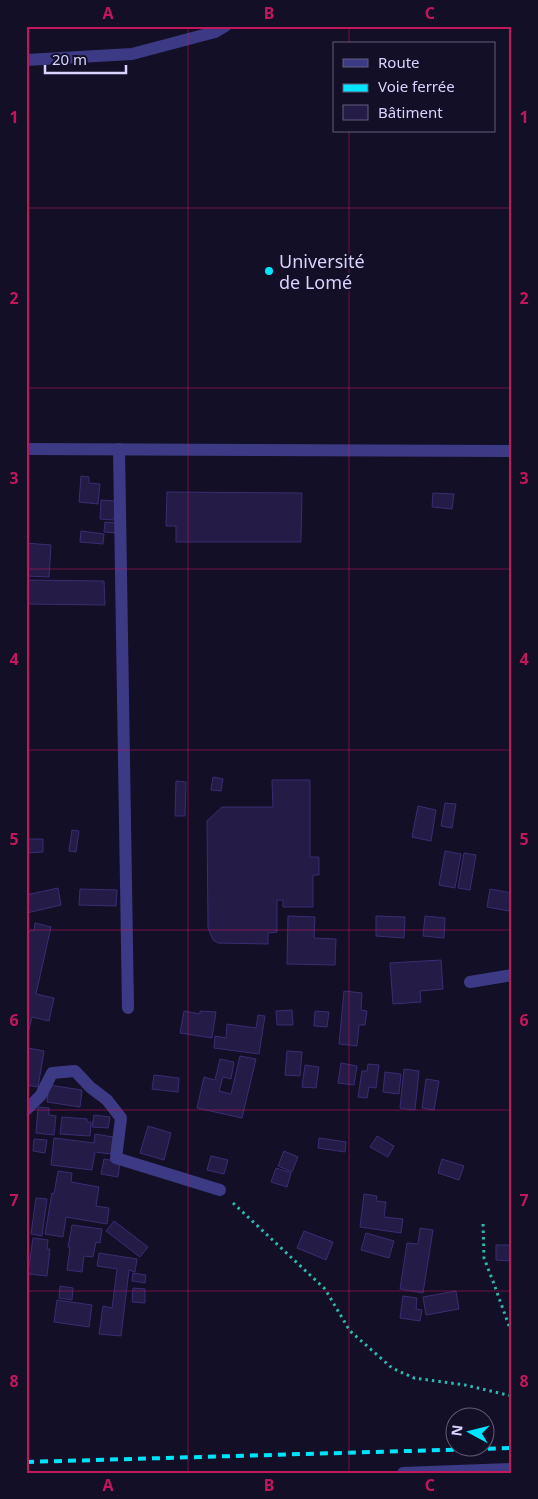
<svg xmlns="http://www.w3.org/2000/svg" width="538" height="1499" viewBox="0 0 538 1499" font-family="'Noto Sans',sans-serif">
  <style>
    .building { fill: #241b47; stroke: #3b2d73 }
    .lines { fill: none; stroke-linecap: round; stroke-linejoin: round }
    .path { stroke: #2fb8b0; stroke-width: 3; stroke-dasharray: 2.5 4; stroke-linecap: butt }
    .service { stroke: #3d3a85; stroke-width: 12 }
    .minor { stroke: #3d3a85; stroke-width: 12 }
    .rail { stroke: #00e5ff; stroke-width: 4; stroke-dasharray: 8 6; stroke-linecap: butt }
    .grid { fill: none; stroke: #c2185b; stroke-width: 1; stroke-opacity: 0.55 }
    .poi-dot { fill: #00e5ff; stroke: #130f26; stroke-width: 2 }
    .labels { text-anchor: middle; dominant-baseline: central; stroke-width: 4.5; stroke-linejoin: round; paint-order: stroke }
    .poi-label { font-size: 18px; fill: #d9d4ff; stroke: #130f26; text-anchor: start }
    .neatline { fill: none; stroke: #c2185b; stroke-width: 2 }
    .grid-label { font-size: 16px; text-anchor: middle; font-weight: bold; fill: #c2185b }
  </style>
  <rect width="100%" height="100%" fill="#130f26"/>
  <g class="building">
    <polygon points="81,476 89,477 89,483 100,484 98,504 79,502"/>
    <polygon points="167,492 302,493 301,542 176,542 176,526 166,526"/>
    <polygon points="433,493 454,494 452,509 432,507"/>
    <polygon points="101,500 115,501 114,520 100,519"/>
    <polygon points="105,522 116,523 115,533 104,532"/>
    <polygon points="81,531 104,534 103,544 80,542"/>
    <polygon points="26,543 51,545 49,577 26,576"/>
    <polygon points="26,580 104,581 105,605 26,604"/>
    <polygon points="213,777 223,779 221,791 211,790"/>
    <polygon points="272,780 310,780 310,857 319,857 319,875 313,875 313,907 283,907 283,900 277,900 277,932 268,933 268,944 218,943 213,940 208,928 207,821 222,807 273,807"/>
    <polygon points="176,781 186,782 185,816 175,816"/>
    <polygon points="445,803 456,804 452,828 441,826"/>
    <polygon points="418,806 436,810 431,841 412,837"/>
    <polygon points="72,830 79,831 76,852 69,851"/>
    <polygon points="26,839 43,839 43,852 26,853"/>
    <polygon points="445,851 461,854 455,888 439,885"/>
    <polygon points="464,853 476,855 470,890 458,888"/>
    <polygon points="58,888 61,905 27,913 26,895"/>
    <polygon points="80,889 117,890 116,906 79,905"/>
    <polygon points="490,889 512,893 509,911 487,907"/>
    <polygon points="288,916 315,917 314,938 336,939 335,965 287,964"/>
    <polygon points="376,916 405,917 404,938 376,936"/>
    <polygon points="425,916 445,918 444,938 423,936"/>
    <polygon points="35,923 51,927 36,994 54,998 49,1021 32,1017 27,1039 26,949 30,930 34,931"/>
    <polygon points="441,960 443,989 420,991 421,1002 393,1004 390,963"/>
    <polygon points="344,991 362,993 361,1010 367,1011 365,1025 359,1025 357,1046 339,1044"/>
    <polygon points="292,1010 293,1025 277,1025 276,1011"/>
    <polygon points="184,1011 200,1014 200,1011 216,1012 212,1038 180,1033"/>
    <polygon points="315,1011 329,1012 327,1027 314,1026"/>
    <polygon points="258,1015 265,1016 259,1054 214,1048 215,1036 226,1038 227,1024 256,1028"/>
    <polygon points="28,1048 44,1051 38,1087 26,1085 26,1060"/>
    <polygon points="287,1051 302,1052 300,1076 285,1075"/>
    <polygon points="240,1056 256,1059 242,1118 197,1108 204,1077 215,1080 220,1059 234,1062 231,1079 223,1077 219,1091 231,1094"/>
    <polygon points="341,1063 357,1066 354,1085 338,1083"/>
    <polygon points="368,1064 379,1065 376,1088 369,1087 367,1098 358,1097 362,1071 367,1071"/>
    <polygon points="305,1065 319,1067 316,1088 302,1087"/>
    <polygon points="404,1069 419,1071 415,1110 400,1108"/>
    <polygon points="385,1072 401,1074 399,1094 383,1092"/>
    <polygon points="154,1075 179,1078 178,1092 152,1089"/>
    <polygon points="426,1079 439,1081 434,1110 422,1108"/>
    <polygon points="49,1085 82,1090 80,1107 47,1102"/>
    <polygon points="38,1107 49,1108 49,1115 56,1116 54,1135 36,1133"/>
    <polygon points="94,1115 110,1117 108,1128 92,1127"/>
    <polygon points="62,1117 87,1119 87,1122 91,1122 90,1136 60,1134"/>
    <polygon points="148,1126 171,1133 164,1160 140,1153"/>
    <polygon points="95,1134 113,1137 111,1154 95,1152 92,1170 51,1165 54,1138 94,1143"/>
    <polygon points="377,1136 394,1146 388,1157 370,1147"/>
    <polygon points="319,1138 346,1142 345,1152 318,1148"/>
    <polygon points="34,1139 47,1140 45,1153 33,1151"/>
    <polygon points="284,1151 298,1157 292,1172 278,1166"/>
    <polygon points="211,1156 228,1160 224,1174 207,1170"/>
    <polygon points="104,1159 120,1162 118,1177 101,1174"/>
    <polygon points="442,1159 464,1166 459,1180 438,1173"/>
    <polygon points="276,1168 291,1173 287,1187 271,1182"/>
    <polygon points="58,1171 72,1173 71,1182 99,1187 96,1206 109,1208 107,1224 66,1217 63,1237 45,1234 52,1193 54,1194"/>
    <polygon points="364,1194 377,1196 376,1201 386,1202 384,1217 403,1219 401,1233 360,1227"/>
    <polygon points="36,1198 47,1199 42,1236 31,1234"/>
    <polygon points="114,1221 148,1247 140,1257 106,1231"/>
    <polygon points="72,1225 102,1229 100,1243 96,1242 93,1257 84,1256 82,1272 67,1270 70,1247 68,1247"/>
    <polygon points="420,1228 433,1230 423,1293 400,1289 407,1243 418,1244"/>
    <polygon points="304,1231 333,1242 326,1260 297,1248"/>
    <polygon points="366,1233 394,1241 389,1258 361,1250"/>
    <polygon points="33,1238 48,1240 47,1249 50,1249 47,1276 28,1274"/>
    <polygon points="496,1245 512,1245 512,1261 496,1260"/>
    <polygon points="99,1253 137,1259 135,1272 129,1270 121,1336 99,1334 103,1306 112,1308 117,1269 97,1266"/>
    <polygon points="133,1273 146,1275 145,1283 132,1281"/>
    <polygon points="60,1286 73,1288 72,1300 59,1298"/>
    <polygon points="133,1288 145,1289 145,1303 132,1302"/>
    <polygon points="456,1291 459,1309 426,1315 423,1297"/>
    <polygon points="403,1296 417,1298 416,1309 422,1310 420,1321 400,1318"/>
    <polygon points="57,1300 92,1305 89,1327 54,1322"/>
  </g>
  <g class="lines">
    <g class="path">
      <polyline points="233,1203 325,1289 350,1331 392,1368 414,1378 465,1385 512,1396"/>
      <polyline points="483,1224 484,1258 494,1284 512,1334"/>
    </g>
    <polyline class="service" points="26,60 132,54 215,32 225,26"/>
    <g class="minor">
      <polyline points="26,449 512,451"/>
      <polyline points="119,449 128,1008"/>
      <polyline points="470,982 512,975"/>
      <polyline points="26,1110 41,1095 52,1073 75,1071 90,1087 107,1100 121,1118 116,1158 220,1190"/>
      <polyline points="403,1473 512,1469"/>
    </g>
    <polyline class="rail" points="26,1462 512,1448"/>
  </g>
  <path class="grid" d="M188 26V1473M349 26V44M349 131V1473M26 208H512M26 388H512M26 569H512M26 750H512M26 930H512M26 1110H512M26 1291H512"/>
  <circle class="poi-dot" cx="269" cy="271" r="5"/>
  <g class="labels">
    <g class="poi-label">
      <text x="279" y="261">Université<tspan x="279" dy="21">de Lomé</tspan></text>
    </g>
  </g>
  <rect width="538" height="1499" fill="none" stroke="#130f26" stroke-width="55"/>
  <rect x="333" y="42" width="162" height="90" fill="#130f26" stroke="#625e7d"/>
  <rect x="343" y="59" width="25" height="8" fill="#3d3a85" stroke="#625e7d"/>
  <text x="378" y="68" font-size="15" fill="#d9d4ff">Route</text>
  <rect x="343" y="84" width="25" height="8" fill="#00e5ff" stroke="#625e7d"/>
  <text x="378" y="92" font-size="15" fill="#d9d4ff">Voie ferrée</text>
  <rect x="343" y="105" width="25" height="15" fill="#241b47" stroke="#625e7d"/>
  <text x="378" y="118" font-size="15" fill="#d9d4ff">Bâtiment</text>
  <g transform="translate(470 1432) rotate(277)"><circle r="24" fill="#130f26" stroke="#625e7d"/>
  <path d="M0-4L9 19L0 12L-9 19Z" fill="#00e5ff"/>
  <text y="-8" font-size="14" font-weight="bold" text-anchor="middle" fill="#d9d4ff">N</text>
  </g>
  <path d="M45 65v8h81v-8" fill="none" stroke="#d9d4ff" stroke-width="2.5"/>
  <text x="52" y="65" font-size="15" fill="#d9d4ff" stroke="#130f26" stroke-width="4" paint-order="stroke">20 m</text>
  <rect x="28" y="28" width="482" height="1444" class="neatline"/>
  <g class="grid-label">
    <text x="108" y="19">A</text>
    <text x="269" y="19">B</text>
    <text x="430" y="19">C</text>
    <text x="14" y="123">1</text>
    <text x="524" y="123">1</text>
    <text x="14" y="304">2</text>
    <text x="524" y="304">2</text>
    <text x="14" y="484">3</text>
    <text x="524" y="484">3</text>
    <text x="14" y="665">4</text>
    <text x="524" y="665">4</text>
    <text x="14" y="845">5</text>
    <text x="524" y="845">5</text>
    <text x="14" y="1026">6</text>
    <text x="524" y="1026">6</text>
    <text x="14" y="1206">7</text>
    <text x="524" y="1206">7</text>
    <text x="14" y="1387">8</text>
    <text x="524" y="1387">8</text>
    <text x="108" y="1491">A</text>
    <text x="269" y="1491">B</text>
    <text x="430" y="1491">C</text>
  </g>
</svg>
